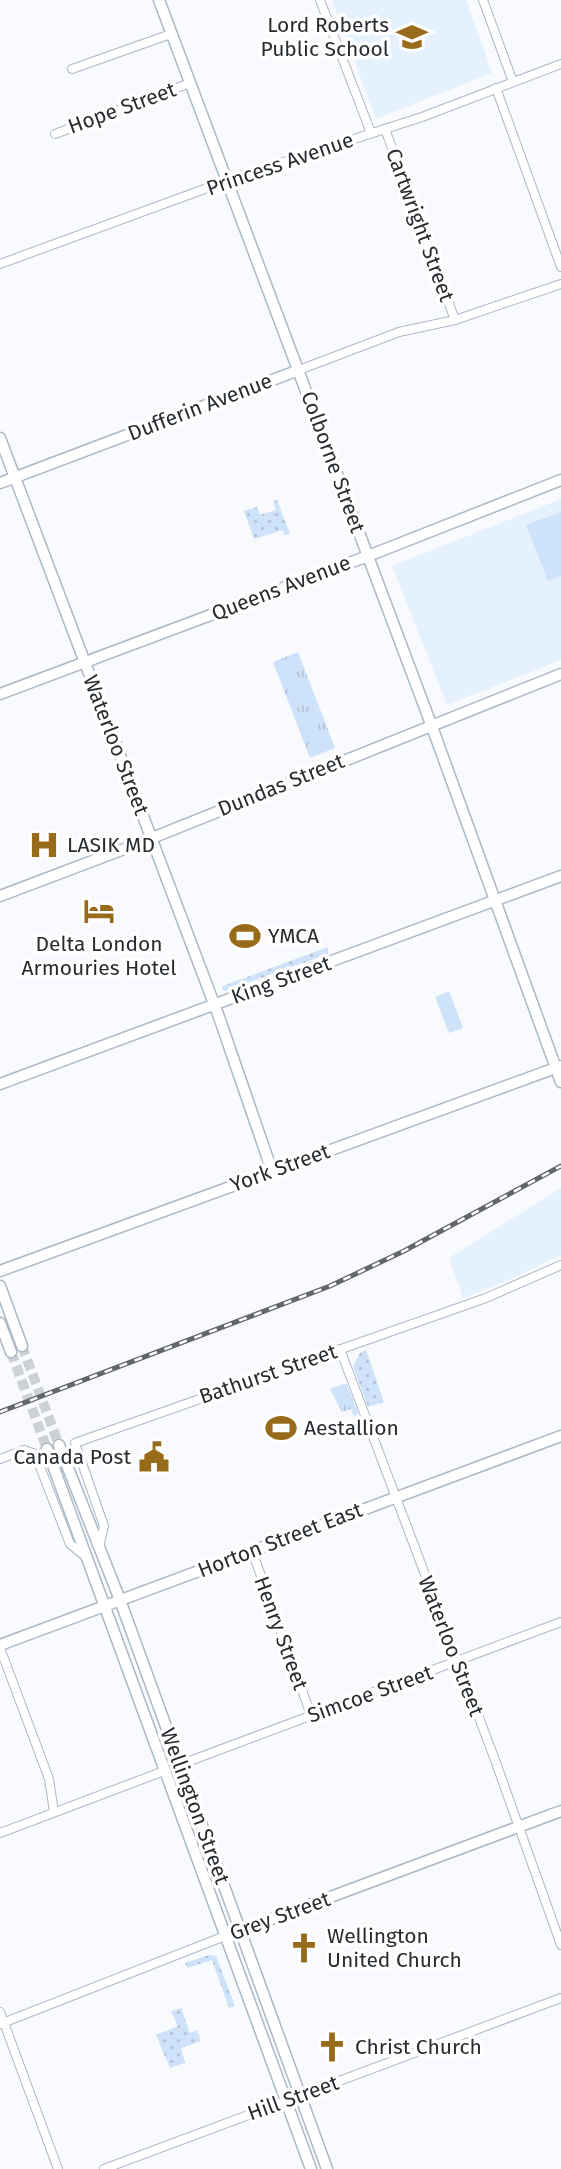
<svg xmlns="http://www.w3.org/2000/svg" width="561" height="2169" viewBox="0 0 561 2169" font-family="'Fira Sans',sans-serif">
  <style>
    .built { fill: #e6f1fe }
    .grass { fill: url(#grass-dots) }
    .park { fill: url(#park-tufts) }
    .pitch { fill: #cee2f9 }
    .lines { fill: none; stroke-linecap: round; stroke-linejoin: round }
    .secondary-tunnel { stroke: #ced1d4; stroke-width: 10; stroke-dasharray: 10 5; stroke-linecap: butt }
    .street-casing { stroke: #acb8c6; stroke-width: 10 }
    .secondary-casing { stroke: #acb8c6; stroke-width: 13 }
    .street { stroke: #fff; stroke-width: 8 }
    .secondary { stroke: #fff; stroke-width: 10 }
    .rail-casing { stroke: #62666a; stroke-width: 5 }
    .rail { stroke: #fff; stroke-width: 2.5; stroke-dasharray: 8; stroke-linecap: butt }
    .labels { text-anchor: middle; dominant-baseline: central; stroke-width: 7; stroke-linejoin: round; paint-order: stroke }
    .poi-label { font-size: 21px; fill: #272c31; stroke: #fff; text-anchor: start }
    .street-label { font-size: 21px; fill: #272c31; stroke: #fff }
  </style>
  <defs>
    <pattern id="grass-dots" width="8" height="8" patternUnits="userSpaceOnUse" patternTransform="scale(1.75)"><rect width="8" height="8" fill="#cee2f9"/><path d="M2 2h.1M6 6h.1" fill="none" stroke="#b1c2d6" stroke-width="1.8" stroke-linecap="round"/></pattern>
    <pattern id="park-tufts" width="24" height="20" patternUnits="userSpaceOnUse" patternTransform="scale(1.75)"><rect width="24" height="20" fill="#cee2f9"/><path d="M3 7l-1-3M5 7V3M7 7l1-3M15 17l-1-3M17 17v-4M19 17l1-3" fill="none" stroke="#b1c2d6"/></pattern>
  </defs>
  <rect width="100%" height="100%" fill="#f8fafd"/>
  <g class="built">
    <polygon points="332,0 466,0 492,73 376,119"/>
    <polygon points="561,499 561,660 447,705 392,566"/>
    <polygon points="561,1188 561,1255 511,1279 463,1298 449,1258"/>
  </g>
  <g class="grass">
    <polygon points="277,500 290,534 285,535 282,530 254,539 244,511 257,507 260,515 276,510 273,501"/>
    <polygon points="328,947 328,954 225,991 222,989 223,986"/>
    <polygon points="366,1350 384,1402 368,1407 353,1366 360,1353"/>
    <polygon points="209,1955 216,1956 235,2006 229,2008 212,1960 187,1968 185,1963"/>
    <polygon points="181,2008 190,2033 197,2030 201,2041 181,2048 185,2063 170,2068 156,2035 178,2026 171,2011"/>
  </g>
  <g class="park">
    <polygon points="298,652 335,748 310,758 273,662"/>
    <polygon points="343,1384 347,1384 358,1413 354,1417 351,1409 342,1412 330,1389"/>
  </g>
  <g class="pitch">
    <polygon points="561,512 561,576 548,581 526,525"/>
    <polygon points="449,991 463,1028 449,1033 435,997"/>
  </g>
  <g class="lines">
    <g class="secondary-tunnel">
      <polyline points="22,1346 59,1445"/>
      <polyline points="11,1352 47,1449"/>
    </g>
    <g class="street-casing">
      <g id="street">
        <polyline points="320,0 371,133"/>
        <polyline points="483,0 513,82"/>
        <polyline points="72,69 171,34"/>
        <polyline points="496,88 561,267"/>
        <polyline points="385,129 455,320"/>
        <polyline points="55,134 190,83"/>
        <polyline points="0,264 240,176 422,117 561,64"/>
        <polyline points="299,370 399,332 455,320 561,284"/>
        <polyline points="340,1349 495,1760 561,1945"/>
        <polyline points="0,1459 24,1450 35,1454 70,1544 86,1557"/>
        <polyline points="99,1547 104,1526 75,1443 486,1298 561,1265"/>
        <polyline points="252,1551 311,1715"/>
        <polyline points="0,1648 49,1779 54,1812"/>
        <polyline points="179,1765 561,1622"/>
        <polyline points="0,1833 164,1771"/>
        <polyline points="0,2012 58,2169"/>
        <polyline points="0,2024 225,1936"/>
        <polyline points="104,2169 561,1998"/>
      </g>
    </g>
    <g class="secondary-casing">
      <g id="secondary">
        <polyline points="159,0 431,724 561,1082"/>
        <polyline points="0,438 219,1017 272,1171"/>
        <polyline points="0,483 299,370"/>
        <polyline points="0,694 368,556 561,480"/>
        <polyline points="0,896 132,846 561,674"/>
        <polyline points="0,1084 561,876"/>
        <polyline points="0,1271 561,1066"/>
        <polyline points="0,1286 22,1346"/>
        <polyline points="0,1323 11,1352"/>
        <polyline points="59,1445 120,1600 327,2169"/>
        <polyline points="47,1449 311,2169"/>
        <polyline points="0,1645 561,1436"/>
        <polyline points="234,1933 561,1811"/>
      </g>
    </g>
    <use href="#street" class="street"/>
    <use href="#secondary" class="secondary"/>
    <g class="rail-casing">
      <polyline id="rail" points="0,1412 330,1286 404,1251 561,1166"/>
    </g>
    <use href="#rail" class="rail"/>
  </g>
  <defs>
    <g id="school-bare" transform="scale(2.415)"><path d="M0-5L7-2L0 1L-7-2ZM-4 1L0 2.5L4 1V4Q0 6-4 4Z" fill="#986b1a" stroke="#fff" stroke-width="2.5" paint-order="stroke"/></g>
    <g id="hospital-bare" transform="scale(2.415)"><path d="M-5-5h3v3.5h4V-5h3V5h-3V1.5h-4V5h-3Z" fill="#986b1a" stroke="#fff" stroke-width="2.5" paint-order="stroke"/></g>
    <g id="hotel-bare" transform="scale(2.415)"><path d="M-6-4.5h1.5V1H6V5H4.5V3h-9V5H-6ZM-4 0a1.8 1.8 0 1 1 3.6 0ZM.5 0V-2.5h3Q6-2.5 6 0Z" fill="#986b1a" stroke="#fff" stroke-width="2.5" paint-order="stroke"/></g>
    <g id="stadium-bare" transform="scale(2.415)"><path d="M0-5a6.5 5 0 1 0 0 10a6.5 5 0 1 0 0-10ZM-3.5-1.8h7v3.6h-7Z" fill="#986b1a" stroke="#fff" stroke-width="2.5" paint-order="stroke"/></g>
    <g id="civic-bare" transform="scale(2.415)"><path d="M-.6-6.5H3V-4.5H.6V-3L4-1V1h2V6H-6V1h2V-1L-.6-3ZM-1.2 2.5V6h2.4V2.5Z" fill="#986b1a" stroke="#fff" stroke-width="2.5" paint-order="stroke"/></g>
    <g id="church-bare" transform="scale(2.415)"><path d="M-1.2-6h2.4v3.5h3.3v2.4h-3.3V6h-2.4V-.1h-3.3v-2.4h3.3Z" fill="#986b1a" stroke="#fff" stroke-width="2.5" paint-order="stroke"/></g>
  </defs>
  <g fill-rule="evenodd">
    <use href="#school-bare" x="412" y="37"/>
    <use href="#hospital-bare" x="44" y="845"/>
    <use href="#hotel-bare" x="99" y="911"/>
    <use href="#stadium-bare" x="245" y="936"/>
    <use href="#stadium-bare" x="281" y="1428"/>
    <use href="#civic-bare" x="154" y="1457"/>
    <use href="#church-bare" x="304" y="1948"/>
    <use href="#church-bare" x="332" y="2047"/>
  </g>
  <g class="labels">
    <g class="poi-label">
      <text x="389" y="25" text-anchor="end">Lord Roberts<tspan x="389" dy="24">Public School</tspan></text>
      <text x="67" y="845">LASIK MD</text>
      <text x="268" y="936">YMCA</text>
      <text x="99" y="944" text-anchor="middle">Delta London<tspan x="99" dy="24">Armouries Hotel</tspan></text>
      <text x="304" y="1428">Aestallion</text>
      <text x="131" y="1457" text-anchor="end">Canada Post</text>
      <text x="327" y="1936">Wellington<tspan x="327" dy="24">United Church</tspan></text>
      <text x="355" y="2047">Christ Church</text>
    </g>
    <g class="street-label">
      <text transform="translate(122 108) rotate(-20)">Hope Street</text>
      <text transform="translate(280 164) rotate(-19)">Princess Avenue</text>
      <text transform="translate(420 225) rotate(70)">Cartwright Street</text>
      <text transform="translate(200 407) rotate(-21)">Dufferin Avenue</text>
      <text transform="translate(333 462) rotate(70)">Colborne Street</text>
      <text transform="translate(281 588) rotate(-21)">Queens Avenue</text>
      <text transform="translate(116 745) rotate(69)">Waterloo Street</text>
      <text transform="translate(281 785) rotate(-22)">Dundas Street</text>
      <text transform="translate(281 980) rotate(-20)">King Street</text>
      <text transform="translate(280 1168) rotate(-20)">York Street</text>
      <text transform="translate(268 1374) rotate(-19)">Bathurst Street</text>
      <text transform="translate(280 1540) rotate(-21)">Horton Street East</text>
      <text transform="translate(281 1633) rotate(70)">Henry Street</text>
      <text transform="translate(451 1646) rotate(69)">Waterloo Street</text>
      <text transform="translate(370 1694) rotate(-20)">Simcoe Street</text>
      <text transform="translate(195 1806) rotate(70)">Wellington Street</text>
      <text transform="translate(280 1916) rotate(-20)">Grey Street</text>
      <text transform="translate(293 2098) rotate(-20)">Hill Street</text>
    </g>
  </g>
</svg>
